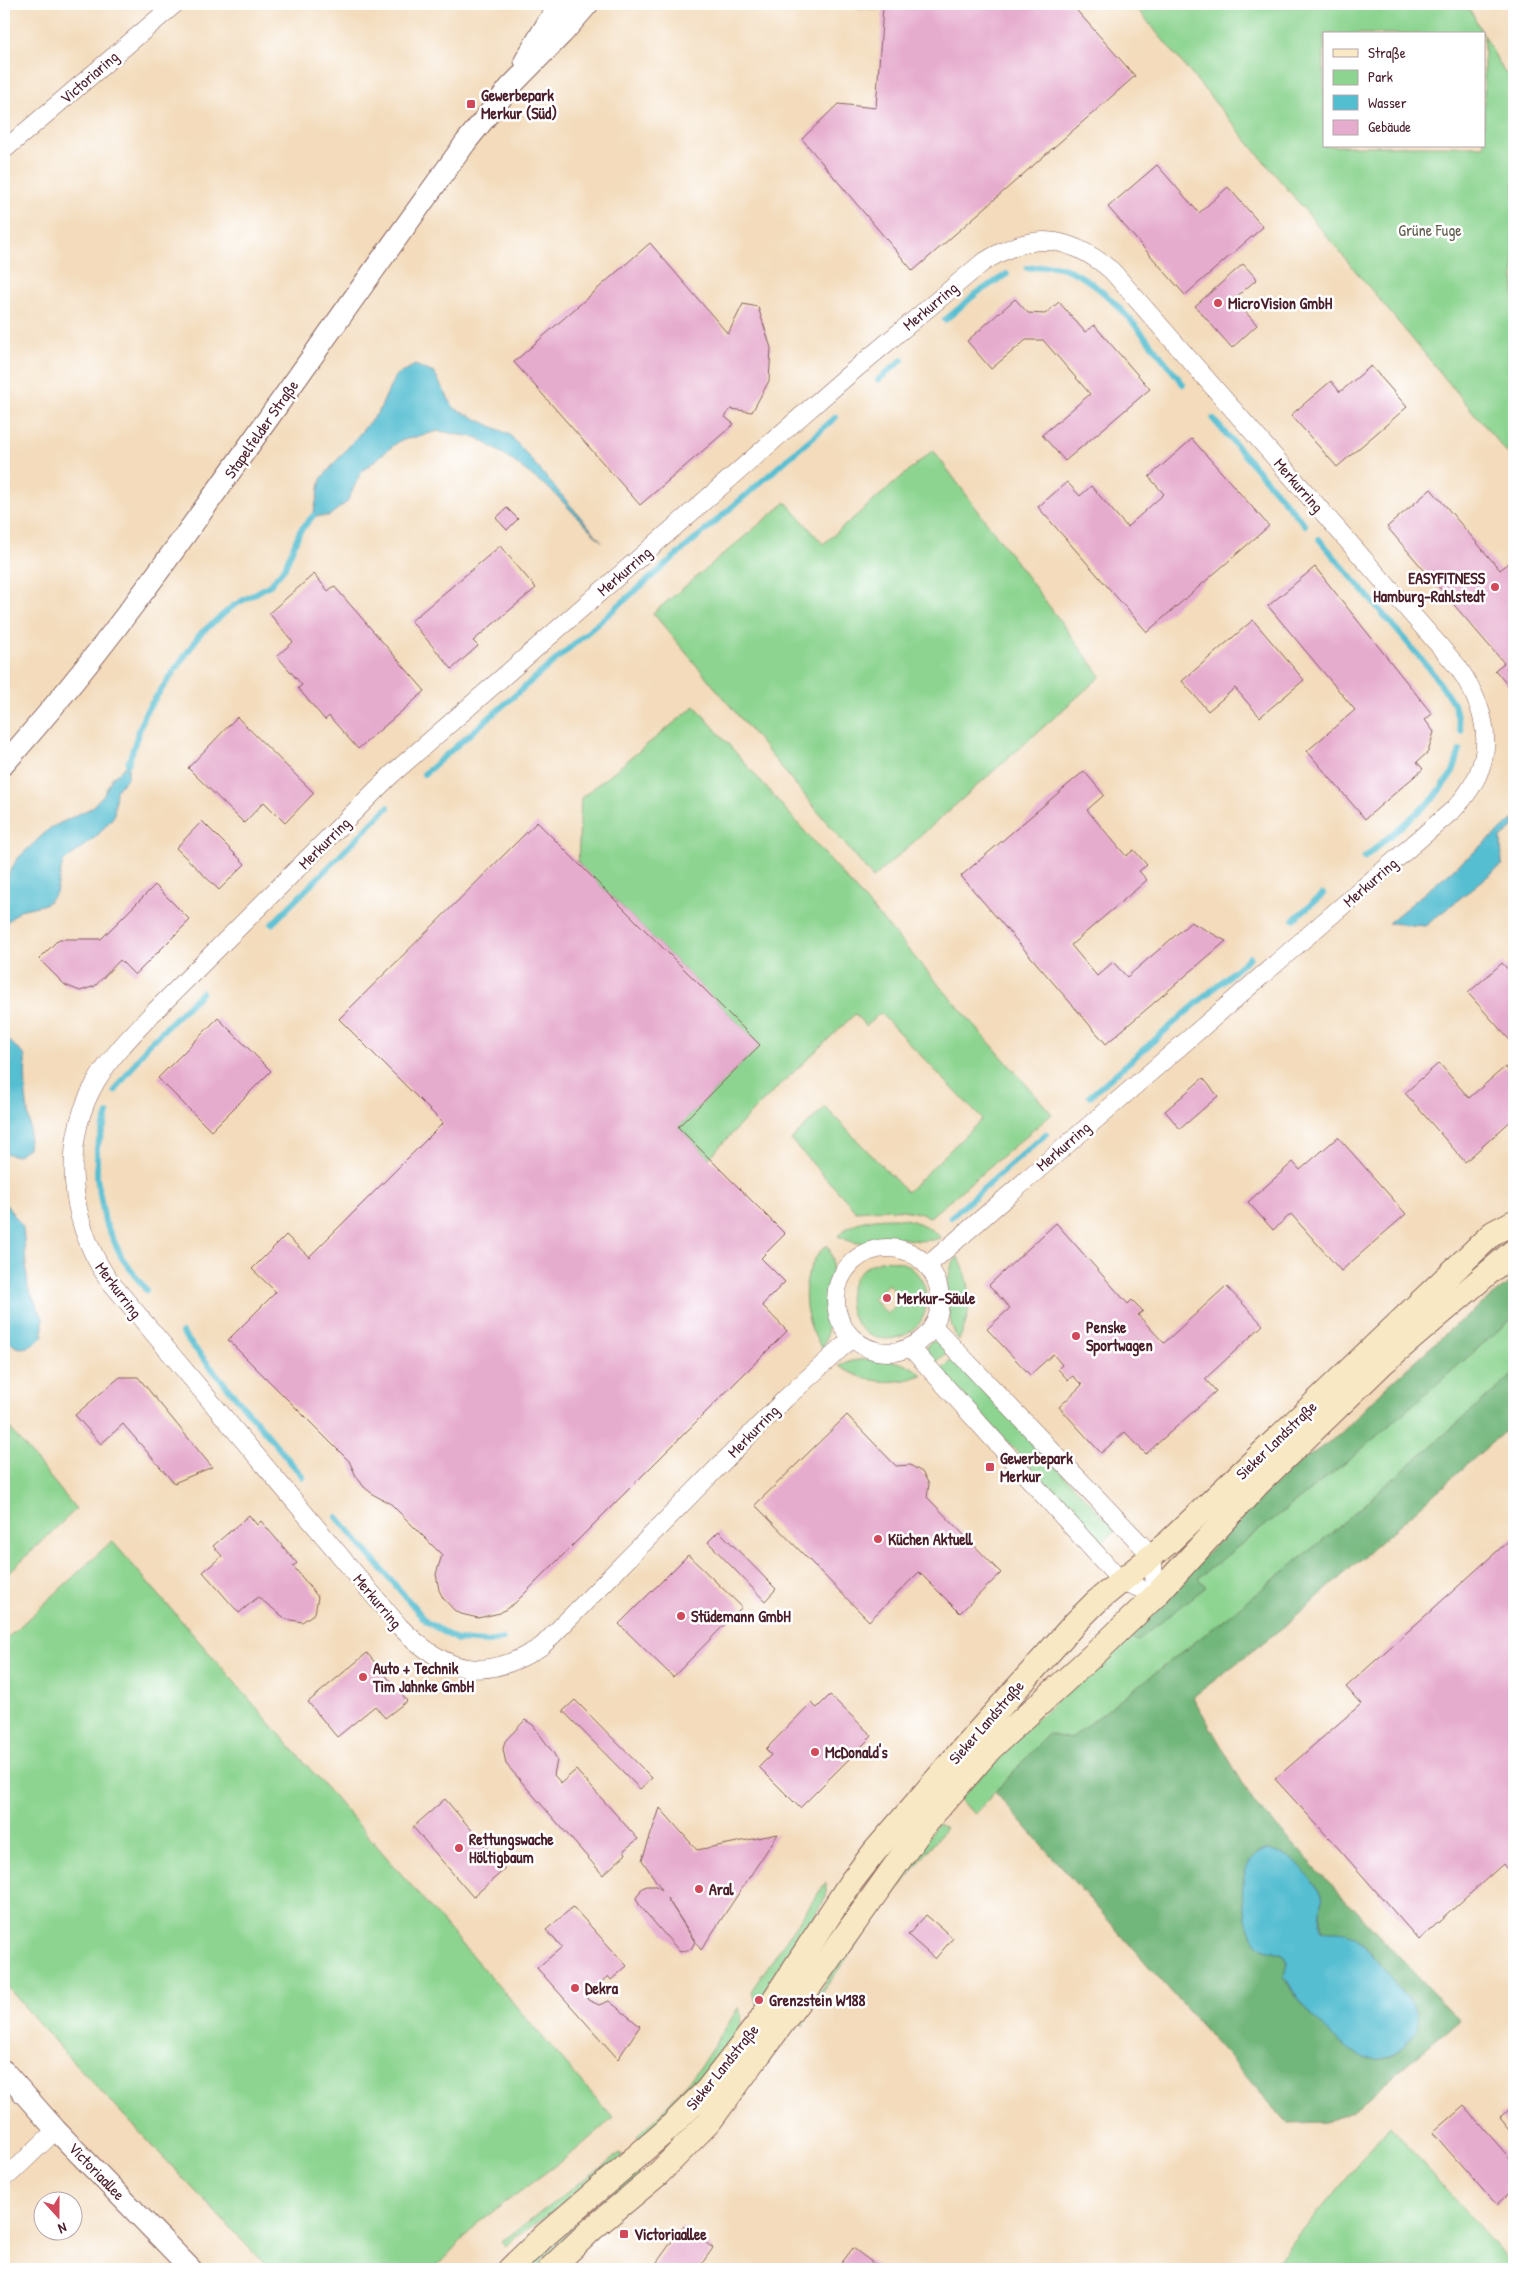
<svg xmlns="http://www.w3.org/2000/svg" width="1518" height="2273" viewBox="0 0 1518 2273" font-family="'Patrick Hand',sans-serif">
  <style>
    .green { fill: #8cd490; stroke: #6b7a5e; fill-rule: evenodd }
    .forest { fill: #71b67a; stroke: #5e6a52; fill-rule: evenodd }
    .water { fill: #54bed1; stroke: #4f6e7e }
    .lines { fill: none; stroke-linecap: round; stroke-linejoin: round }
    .stream { stroke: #54bed1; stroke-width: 6 }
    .building { fill: #e6acce }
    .minor-casing { stroke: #85615d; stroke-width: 19 }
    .tertiary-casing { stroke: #85615d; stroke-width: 23 }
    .secondary-casing { stroke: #85615d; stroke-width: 26 }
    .minor { stroke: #fff; stroke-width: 18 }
    .tertiary { stroke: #fff; stroke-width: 21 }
    .secondary { stroke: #f8e8c3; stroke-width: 24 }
    .poi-dot { fill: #d1495b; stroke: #fff; stroke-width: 2 }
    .labels { text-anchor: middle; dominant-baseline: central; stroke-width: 5; stroke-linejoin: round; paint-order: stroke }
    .street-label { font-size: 16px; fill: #4a1f2b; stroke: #fff }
    .poi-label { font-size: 16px; font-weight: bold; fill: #4a1f2b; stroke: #fff; text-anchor: start }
    .park-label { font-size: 16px; fill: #615e4e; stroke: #fff }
  </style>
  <rect width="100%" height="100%" fill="#fff"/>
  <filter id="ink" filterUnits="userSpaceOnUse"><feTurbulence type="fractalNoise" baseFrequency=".02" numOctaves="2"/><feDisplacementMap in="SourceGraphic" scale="10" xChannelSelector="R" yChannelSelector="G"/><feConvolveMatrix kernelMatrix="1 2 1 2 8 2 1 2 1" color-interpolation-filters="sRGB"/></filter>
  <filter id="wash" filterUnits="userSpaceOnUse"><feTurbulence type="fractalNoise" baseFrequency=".0096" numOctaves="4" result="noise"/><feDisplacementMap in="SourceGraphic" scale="20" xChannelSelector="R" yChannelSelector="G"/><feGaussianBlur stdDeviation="1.12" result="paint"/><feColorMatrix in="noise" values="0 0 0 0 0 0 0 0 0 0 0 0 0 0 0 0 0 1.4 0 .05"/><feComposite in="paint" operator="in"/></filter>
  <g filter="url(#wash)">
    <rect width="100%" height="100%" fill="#f3dbbb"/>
    <g class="green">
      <polygon points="1133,4 1467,4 1483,34 1324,34 1324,146 1484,146 1484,35 1503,70 1514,83 1514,461"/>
      <polygon points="933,450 1101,676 873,878 653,613 786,502 823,544"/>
      <path d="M695 706 1052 1114 930 1217C905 1207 882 1209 856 1211L791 1140 825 1107 907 1192 982 1119 880 1013 866 1026 855 1014 758 1106 709 1158 678 1127 760 1045 578 863 581 798Z"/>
      <path d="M895 1218C912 1219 928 1225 941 1238 917 1245 907 1236 887 1238 877 1238 869 1244 860 1243 852 1243 845 1239 838 1236 851 1220 876 1218 895 1218Z"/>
      <path d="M827 1245C838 1263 829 1276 826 1294 824 1314 833 1330 822 1348 801 1319 797 1270 827 1245Z"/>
      <path d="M958 1257C974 1284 972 1312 959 1340 946 1327 942 1268 958 1257Z"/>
      <path d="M881 1261C932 1253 945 1328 895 1338 846 1348 829 1273 881 1261ZM888 1284 902 1299 887 1314 873 1299Z"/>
      <polygon points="1514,1317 1514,1374 1330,1534 1230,1615 1070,1739 1048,1734 975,1814 959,1800 1018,1736 1129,1635 1206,1587 1198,1578 1349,1460"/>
      <polygon points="938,1340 949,1351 934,1364 926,1349 930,1342"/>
      <path d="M864 1359C883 1360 908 1360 922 1375 893 1386 866 1383 839 1366L846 1362Z"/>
      <polygon points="953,1359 1116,1530 1102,1543 940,1370"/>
      <polygon points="4,1421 76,1509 4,1577"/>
      <polygon points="112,1541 613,2118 576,2150 479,2222 434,2269 269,2269 63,2051 4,1983 4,1641"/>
      <polygon points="937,1824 946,1828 886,1905 814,2003 803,2026 800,2018"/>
      <polygon points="826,1882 826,1897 758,2006 751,1991"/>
      <path d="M739 2007C740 2012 742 2017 741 2022 735 2054 666 2116 641 2141L637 2137 657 2117 698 2070Z"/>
      <polygon points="1390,2126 1514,2266 1514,2269 1270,2269"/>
      <polygon points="620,2153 623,2156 573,2198 516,2237 506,2247 501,2242"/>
      <polygon points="636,2171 640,2176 561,2244 535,2269 530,2268 537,2258"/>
    </g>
    <g class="forest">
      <polygon points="1514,1279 1514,1317 1349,1460 1198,1578 1206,1587 1137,1641 1129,1635 1257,1500 1295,1466 1339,1435 1383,1390 1454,1326"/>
      <path d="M1514 1374V1423L1291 1621 1193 1697 1253 1801 1459 2021 1352 2111 1325 2122 1287 2123 995 1792 1048 1734 1070 1739 1230 1615 1330 1534ZM1260 1852 1306 1874 1321 1896V1930L1356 1936 1414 2006C1411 2015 1408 2039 1403 2046 1367 2091 1301 2006 1284 1977L1287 1963 1283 1954C1274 1950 1265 1951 1258 1944 1240 1923 1235 1868 1260 1852Z"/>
    </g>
    <g class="water">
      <polygon points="415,365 434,373 454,408 510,435 602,542 552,491 509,458 478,438 439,431 399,441 361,472 347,502 329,516 313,516 321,479 379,411 395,376"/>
      <polygon points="128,764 128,777 116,791 114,816 97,836 63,862 56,893 46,904 20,910 4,925 4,882 17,859 50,828 91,808 104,794 112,778"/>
      <polygon points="1514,819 1514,827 1501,838 1502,865 1425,926 1388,923"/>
      <polygon points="4,1035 25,1056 26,1096 30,1129 28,1148 17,1156 4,1153"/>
      <path d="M4 1202 23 1227 28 1288 43 1318V1336C36 1344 21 1354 11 1343 7 1338 6 1329 4 1324Z"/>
      <path d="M1267 1849C1288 1852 1314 1876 1321 1896 1324 1904 1317 1927 1322 1931 1324 1932 1326 1932 1329 1931 1340 1931 1346 1931 1356 1936L1414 2006C1420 2022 1417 2031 1406 2043 1399 2051 1390 2058 1380 2059 1347 2064 1299 2002 1284 1977L1287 1963 1283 1954C1275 1950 1265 1951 1258 1944 1242 1926 1235 1875 1254 1857 1257 1853 1263 1851 1267 1849Z"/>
    </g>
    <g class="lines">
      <g class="stream">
        <path d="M1027 268C1035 268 1046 265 1054 266 1101 272 1154 349 1183 384"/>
        <polyline points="945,320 977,293 1007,274"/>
        <polyline points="878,380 902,360"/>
        <polyline points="1213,419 1305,525"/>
        <polyline points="1319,539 1429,668 1454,704 1461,731"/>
        <polyline points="128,764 145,713 200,634 233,606 270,585 285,567 300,531 313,516"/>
        <polyline points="424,774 836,417"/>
        <polyline points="1364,858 1433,799 1453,772 1460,750"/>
        <polyline points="1294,919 1323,894"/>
        <polyline points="272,924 388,807"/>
        <polyline points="115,1091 148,1045 202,992"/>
        <polyline points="1090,1096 1250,957"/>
        <polyline points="108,1114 97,1147 97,1178 105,1222 122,1258 146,1290"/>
        <polyline points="951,1217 1046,1134"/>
        <polyline points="182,1333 303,1477"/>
        <polyline points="337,1517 427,1622 457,1640 488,1642 503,1639"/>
      </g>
    </g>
    <g id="blocks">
      <g class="building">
        <polygon points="854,4 1071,4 1135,76 913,271 802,139 838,104 876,108 883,7 859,9"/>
        <polygon points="1157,165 1199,213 1228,187 1263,227 1185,295 1108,207"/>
        <polygon points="650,243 728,334 743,304 758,307 771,348 769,381 752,412 731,409 725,417 734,424 640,505 514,362"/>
        <polygon points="1243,264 1257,279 1234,299 1257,325 1232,348 1195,306"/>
        <polygon points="1015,299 1028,313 1045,314 1059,302 1085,332 1094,325 1150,389 1065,461 1042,435 1090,394 1043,340 1026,340 991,369 967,341"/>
        <polygon points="1371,366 1407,407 1337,467 1291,415 1331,381 1340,392"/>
        <polygon points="1192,439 1269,526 1147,632 1038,507 1067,482 1080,496 1091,486 1127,527 1164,494 1149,477"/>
        <polygon points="1431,489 1500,570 1514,559 1514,693 1495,670 1504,663 1387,527"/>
        <polygon points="507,508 518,519 507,530 496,518"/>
        <polygon points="500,546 536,588 473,641 478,646 452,669 411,621"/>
        <polygon points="1315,567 1432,714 1425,720 1434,732 1428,752 1417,762 1423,769 1365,819 1307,751 1355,710 1268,606"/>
        <polygon points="314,574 328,591 334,586 425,691 358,749 329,716 325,720 298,688 302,685 277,656 293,642 269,613"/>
        <polygon points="1253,620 1304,680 1260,717 1235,688 1208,711 1182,681"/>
        <polygon points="237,717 314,793 285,823 264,802 244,823 188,768"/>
        <polygon points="1084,771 1104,795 1087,810 1126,856 1134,850 1147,865 1139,871 1147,880 1071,945 1097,976 1113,962 1127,977 1191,922 1226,941 1106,1044 961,876"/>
        <polygon points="202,821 245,864 219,890 176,848"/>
        <polygon points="537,822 760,1045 678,1127 785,1234 761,1258 785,1282 762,1305 787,1331 515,1603 500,1613 478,1618 461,1614 454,1610 443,1598 439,1590 436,1574 442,1555 391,1504 374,1495 364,1487 356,1476 349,1461 228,1340 276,1292 252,1269 286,1235 309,1257 443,1123 339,1019"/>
        <polygon points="155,885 190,920 135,975 120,960 95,986 80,991 65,985 39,959 59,939 101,939"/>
        <polygon points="1502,963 1514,976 1514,1045 1468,993"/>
        <polygon points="218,1018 271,1071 211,1131 158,1078"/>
        <polygon points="1439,1063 1469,1098 1505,1067 1514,1078 1514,1118 1465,1162 1405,1093"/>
        <polygon points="1203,1078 1218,1096 1180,1129 1165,1111"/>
        <polygon points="1338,1137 1406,1214 1341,1271 1291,1214 1273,1230 1248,1202 1293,1162 1300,1170"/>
        <polygon points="1056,1223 1128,1304 1132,1300 1143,1311 1138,1315 1164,1343 1226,1286 1263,1325 1205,1379 1216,1391 1146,1454 1125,1432 1101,1453 1059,1407 1082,1385 1073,1376 1068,1380 1058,1369 1062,1365 1053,1354 1030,1375 987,1329 1010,1308 989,1285"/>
        <polygon points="120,1377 138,1377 212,1467 174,1483 123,1424 101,1444 75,1415"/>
        <polygon points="847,1415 896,1466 910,1465 922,1472 929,1484 927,1497 1001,1573 960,1613 919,1572 869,1621 755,1505"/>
        <polygon points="249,1515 257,1525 261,1521 297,1563 293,1566 318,1597 315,1613 302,1622 286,1619 258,1597 239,1613 203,1572 222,1556 213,1546"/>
        <polygon points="719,1531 776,1589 765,1601 708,1542"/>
        <polygon points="1514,1536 1514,1695 1512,1698 1514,1701 1514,1877 1503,1864 1419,1940 1339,1849 1275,1779 1361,1704 1346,1687"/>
        <polygon points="688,1555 742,1607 673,1677 619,1624"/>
        <polygon points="367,1653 407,1701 385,1718 375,1706 337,1737 308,1702"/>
        <polygon points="830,1695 872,1736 800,1808 759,1767 771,1755 766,1749 811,1703 817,1708"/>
        <polygon points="575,1700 652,1778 640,1789 563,1711"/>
        <polygon points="525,1720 533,1725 554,1754 557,1760 554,1775 561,1783 576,1770 638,1839 624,1850 626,1854 603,1875 506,1764 503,1749 505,1741"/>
        <polygon points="445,1799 505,1869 473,1897 413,1827"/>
        <polygon points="660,1808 697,1850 778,1834 701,1950 667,1898 695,1942 691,1949 680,1952 640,1906 636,1898 642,1888 647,1886 656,1886 662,1890 642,1860"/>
        <polygon points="573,1907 627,1966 611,1980 608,1976 586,1996 588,2000 599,2005 609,2001 640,2026 618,2059 537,1968 562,1947 546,1930"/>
        <polygon points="926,1915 953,1938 935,1959 908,1935"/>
        <polygon points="1514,2105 1514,2134 1500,2117"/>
        <polygon points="1464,2106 1514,2163 1514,2189 1496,2205 1433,2133"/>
        <polygon points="683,2226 713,2248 698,2269 652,2269"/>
        <polygon points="853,2248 881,2269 837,2269"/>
      </g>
    </g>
  </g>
  <g filter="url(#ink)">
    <use href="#blocks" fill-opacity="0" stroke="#85615d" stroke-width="1"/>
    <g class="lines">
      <g class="minor-casing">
        <g id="minor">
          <polyline points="4,150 175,4"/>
          <circle cx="888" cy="1300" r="52"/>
          <path d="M852 1338 785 1399 542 1646C485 1683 447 1674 400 1627L108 1279C69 1221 60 1142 97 1080 112 1055 132 1035 151 1015L391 775 846 377 982 263C1030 232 1067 233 1112 271L1458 667C1492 717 1498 763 1454 809L927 1266"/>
          <polyline points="910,1347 1121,1581 1156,1595 1152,1556 933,1326"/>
          <polyline points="10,2174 56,2130"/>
        </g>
      </g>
      <g class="tertiary-casing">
        <g id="tertiary">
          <polyline points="525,61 548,22 562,4"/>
          <path d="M4 764C96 661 176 549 255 437 325 338 395 240 466 142L510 87 562 34 588 4"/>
          <polyline points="4,2071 56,2130 191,2269"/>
        </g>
      </g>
      <g class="secondary-casing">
        <g id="secondary">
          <polyline points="510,2269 543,2237 667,2130 707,2090 758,2024 851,1882 875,1851 961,1751 1076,1622 1096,1602 1170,1541 1493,1233 1514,1222"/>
          <polyline points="550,2269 592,2229 658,2174 709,2122 801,1998 927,1821 991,1748 1102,1647 1156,1595 1258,1484 1385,1361 1514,1251"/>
        </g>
      </g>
      <use href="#minor" class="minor"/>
      <use href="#tertiary" class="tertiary"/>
      <use href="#secondary" class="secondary"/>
    </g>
  </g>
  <g class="poi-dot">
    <rect x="466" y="99" width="10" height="10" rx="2.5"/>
    <circle cx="1218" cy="303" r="5"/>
    <circle cx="1495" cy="587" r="5"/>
    <circle cx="887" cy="1298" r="5"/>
    <circle cx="1076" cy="1336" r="5"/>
    <rect x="985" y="1462" width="10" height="10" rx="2.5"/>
    <circle cx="878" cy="1539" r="5"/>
    <circle cx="681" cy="1616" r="5"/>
    <circle cx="363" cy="1677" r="5"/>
    <circle cx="815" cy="1752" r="5"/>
    <circle cx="459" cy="1848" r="5"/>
    <circle cx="699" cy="1889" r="5"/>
    <circle cx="575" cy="1988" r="5"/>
    <circle cx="759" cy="2000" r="5"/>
    <rect x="619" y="2229" width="10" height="10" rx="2.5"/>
  </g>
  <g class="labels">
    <g class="street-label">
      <text transform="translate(89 77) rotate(-41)">Victoriaring</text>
      <text transform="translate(930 306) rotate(-40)">Merkurring</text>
      <text transform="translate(261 429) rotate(-55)">Stapelfelder Straße</text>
      <text transform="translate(1299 485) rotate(49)">Merkurring</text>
      <text transform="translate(624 571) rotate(-41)">Merkurring</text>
      <text transform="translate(324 843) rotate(-45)">Merkurring</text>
      <text transform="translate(1370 882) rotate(-41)">Merkurring</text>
      <text transform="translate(1063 1146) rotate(-41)">Merkurring</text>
      <text transform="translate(119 1290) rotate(53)">Merkurring</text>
      <text transform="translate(753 1431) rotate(-46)">Merkurring</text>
      <text transform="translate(1276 1440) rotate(-44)">Sieker Landstraße</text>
      <text transform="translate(378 1601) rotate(50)">Merkurring</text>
      <text transform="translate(986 1722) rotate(-49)">Sieker Landstraße</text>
      <text transform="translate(722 2067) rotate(-51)">Sieker Landstraße</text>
      <text transform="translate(97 2171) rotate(46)">Victoriaallee</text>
    </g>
    <g class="poi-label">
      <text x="481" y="95">Gewerbepark<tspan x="481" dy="18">Merkur (Süd)</tspan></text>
      <text x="1228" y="303">MicroVision GmbH</text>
      <text x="1485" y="578" text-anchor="end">EASYFITNESS<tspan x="1485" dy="18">Hamburg-Rahlstedt</tspan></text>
      <text x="897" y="1298">Merkur-Säule</text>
      <text x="1086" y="1327">Penske<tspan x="1086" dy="18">Sportwagen</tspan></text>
      <text x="1000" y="1458">Gewerbepark<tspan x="1000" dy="18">Merkur</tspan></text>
      <text x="888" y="1539">Küchen Aktuell</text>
      <text x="691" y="1616">Stüdemann GmbH</text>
      <text x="373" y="1668">Auto + Technik<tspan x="373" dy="18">Tim Jahnke GmbH</tspan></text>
      <text x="825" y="1752">McDonald's</text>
      <text x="469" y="1839">Rettungswache<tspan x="469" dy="18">Höltigbaum</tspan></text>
      <text x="709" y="1889">Aral</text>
      <text x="585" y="1988">Dekra</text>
      <text x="769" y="2000">Grenzstein W188</text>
      <text x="634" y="2234">Victoriaallee</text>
    </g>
    <g class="park-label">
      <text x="1430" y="230">Grüne Fuge</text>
    </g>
  </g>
  <rect width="1518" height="2273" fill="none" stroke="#fff" stroke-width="20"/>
  <rect x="1323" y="32" width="162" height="115" fill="#ffffff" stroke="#b7a5aa"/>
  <rect x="1333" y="49" width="25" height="8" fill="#f8e8c3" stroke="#b7a5aa"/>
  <text x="1368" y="58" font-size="15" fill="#4a1f2b">Straße</text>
  <rect x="1333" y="70" width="25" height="15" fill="#8cd490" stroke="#b7a5aa"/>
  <text x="1368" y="82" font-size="15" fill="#4a1f2b">Park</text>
  <rect x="1333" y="95" width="25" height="15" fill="#54bed1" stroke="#b7a5aa"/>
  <text x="1368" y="108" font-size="15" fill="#4a1f2b">Wasser</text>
  <rect x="1333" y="120" width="25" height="15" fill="#e6acce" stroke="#b7a5aa"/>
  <text x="1368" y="132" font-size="15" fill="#4a1f2b">Gebäude</text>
  <g transform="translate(58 2216) rotate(159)"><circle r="24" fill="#ffffff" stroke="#b7a5aa"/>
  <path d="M0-4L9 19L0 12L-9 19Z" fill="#d1495b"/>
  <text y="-8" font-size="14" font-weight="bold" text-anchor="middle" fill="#4a1f2b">N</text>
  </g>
</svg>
